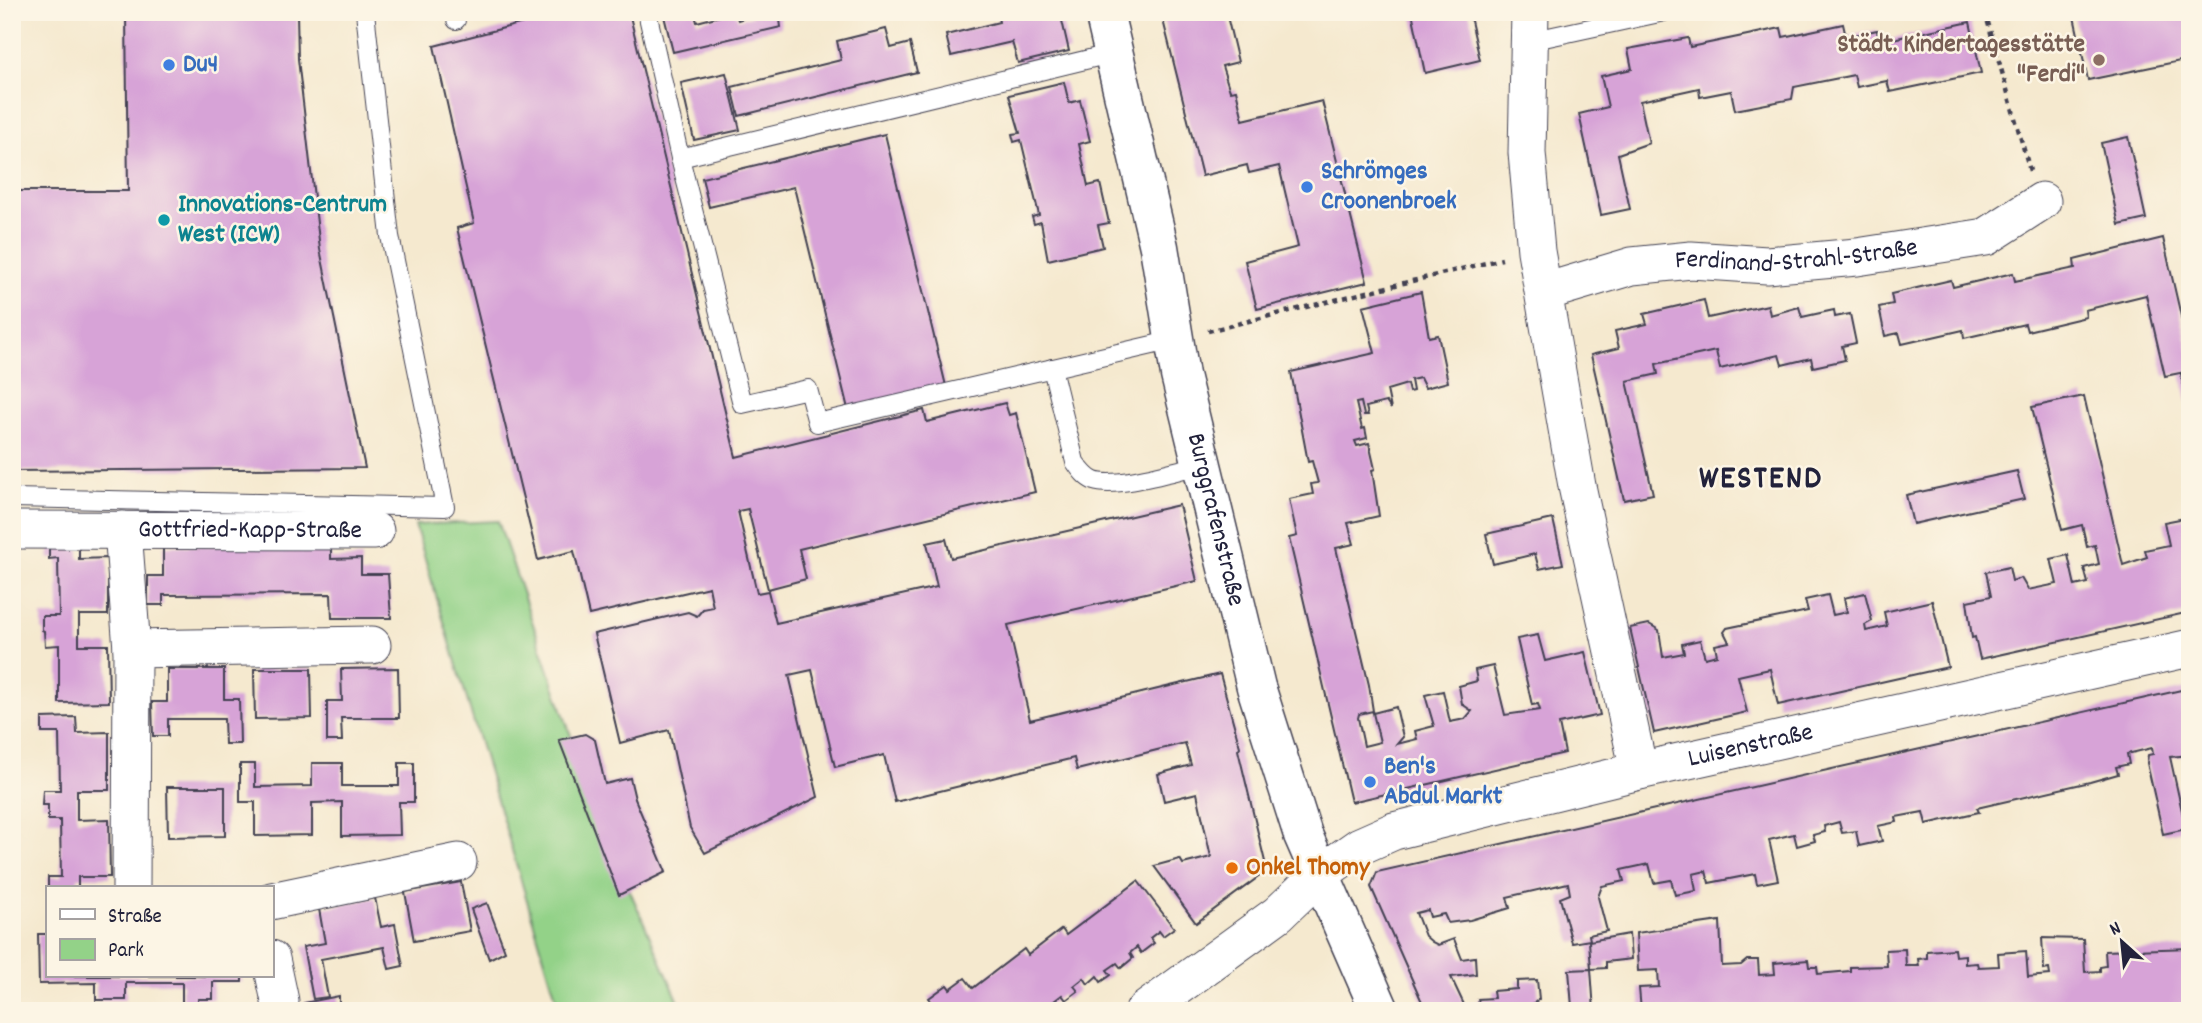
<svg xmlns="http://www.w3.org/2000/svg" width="2202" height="1023" viewBox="0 0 2202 1023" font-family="Dekko,sans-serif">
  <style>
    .green { fill: #93d288; stroke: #5a7a62; stroke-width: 2 }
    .building { fill: #d7a3d7 }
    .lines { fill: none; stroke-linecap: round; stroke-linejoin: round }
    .lane-casing { stroke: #424051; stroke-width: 20 }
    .street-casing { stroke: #424051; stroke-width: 39 }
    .secondary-casing { stroke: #424051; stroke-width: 41 }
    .path { stroke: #424051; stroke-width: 4.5; stroke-dasharray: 5 5; stroke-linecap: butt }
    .lane { stroke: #fff; stroke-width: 18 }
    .street { stroke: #fff; stroke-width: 37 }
    .secondary { stroke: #fff; stroke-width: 38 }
    .education-dot { fill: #8d6e63; stroke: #fcf5e5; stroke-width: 2.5 }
    .shop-dot { fill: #3f7fe0; stroke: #fcf5e5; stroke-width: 2.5 }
    .culture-dot { fill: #0f9aa8; stroke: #fcf5e5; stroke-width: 2.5 }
    .food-dot { fill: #e8710a; stroke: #fcf5e5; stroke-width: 2.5 }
    .labels { text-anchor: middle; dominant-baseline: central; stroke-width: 5; stroke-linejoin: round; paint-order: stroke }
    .education-label { font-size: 26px; font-weight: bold; fill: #785e54; stroke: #fcf5e5; text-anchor: end }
    .shop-label { font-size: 26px; font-weight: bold; fill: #366cbe; stroke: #fcf5e5; text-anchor: start }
    .culture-label { font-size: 26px; font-weight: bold; fill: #0d838f; stroke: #fcf5e5; text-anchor: start }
    .street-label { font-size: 26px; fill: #22223b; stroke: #fcf5e5 }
    .food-label { font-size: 26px; font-weight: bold; fill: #c56008; stroke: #fcf5e5; text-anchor: start }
    .district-label { font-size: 33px; font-weight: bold; letter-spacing: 2px; fill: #22223b; stroke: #fcf5e5 }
  </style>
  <rect width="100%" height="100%" fill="#fcf5e5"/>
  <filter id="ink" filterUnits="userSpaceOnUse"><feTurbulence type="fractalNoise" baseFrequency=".0143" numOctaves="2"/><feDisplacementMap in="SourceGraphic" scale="14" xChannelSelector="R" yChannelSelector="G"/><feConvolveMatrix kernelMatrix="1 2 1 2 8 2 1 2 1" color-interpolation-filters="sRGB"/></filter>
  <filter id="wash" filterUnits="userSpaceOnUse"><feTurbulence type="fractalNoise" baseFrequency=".00686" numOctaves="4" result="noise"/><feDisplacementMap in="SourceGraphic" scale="28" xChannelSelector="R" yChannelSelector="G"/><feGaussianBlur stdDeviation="1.57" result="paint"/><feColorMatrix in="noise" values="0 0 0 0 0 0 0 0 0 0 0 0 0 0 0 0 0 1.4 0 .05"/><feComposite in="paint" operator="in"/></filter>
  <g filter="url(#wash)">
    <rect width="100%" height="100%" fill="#f5e9cf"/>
    <polygon class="green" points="498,521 603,830 683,1011 560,1011 415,525"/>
    <g id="blocks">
      <g class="building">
        <polygon points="126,12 297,12 298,59 320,249 365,468 12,471 12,191 128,191"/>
        <polygon points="566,12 629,12 736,457 924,410 927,422 1005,403 1009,415 1016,413 1035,492 799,549 806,579 768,589 748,509 738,511 757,593 768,591 776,623 937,587 927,543 946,539 951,558 1179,505 1197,581 1008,625 1030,720 1220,674 1240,747 1238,750 1266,866 1261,875 1196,923 1154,866 1180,859 1183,864 1211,857 1197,793 1164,801 1158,774 1191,765 1185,743 1077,770 1074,758 895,802 884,755 835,767 812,670 789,675 818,797 705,853 690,828 669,730 620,743 594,634 688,612 697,616 703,609 713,607 709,587 589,615 574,551 538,560 457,228 474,223 434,46"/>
        <polygon points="663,12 694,12 697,22 735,12 738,20 763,12 779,12 781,27 673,52"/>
        <polygon points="997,12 1060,12 1069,51 1018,63 1012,42 951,56 946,35 999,22"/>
        <polygon points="1161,12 1226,12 1238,62 1222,66 1230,91 1236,90 1243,120 1322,101 1367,282 1257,309 1245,261 1298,247 1279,166 1249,173 1247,165 1202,176"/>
        <polygon points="1412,12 1469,12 1480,60 1425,73"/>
        <polygon points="2073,12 2190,12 2190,59 2088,80"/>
        <polygon points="1970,22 1981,73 1890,92 1887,81 1857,87 1854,75 1794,87 1792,99 1735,110 1731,91 1700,97 1699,88 1640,101 1649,143 1618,154 1630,209 1601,215 1579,114 1608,107 1601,76 1632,69 1628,49 1688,38 1690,47 1781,28 1783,37 1843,24 1846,37 1877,30 1879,42"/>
        <polygon points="886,29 891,48 910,43 917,72 739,116 732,87 841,60 837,41"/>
        <polygon points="726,73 740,130 694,140 681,83"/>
        <polygon points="1064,82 1069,103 1080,100 1090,141 1079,144 1088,186 1100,183 1109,223 1098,225 1103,247 1048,260 1041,222 1034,224 1032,217 1039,215 1021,140 1014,142 1012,134 1020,133 1009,95"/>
        <polygon points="885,134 946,386 848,409 794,187 709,207 702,178"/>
        <polygon points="2128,137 2146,219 2119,225 2101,143"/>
        <polygon points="2163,238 2190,355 2190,371 2165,376 2146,295 2085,310 2086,317 2027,331 2025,324 1964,338 1963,330 1902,344 1899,333 1885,336 1879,307 1893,304 1891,294 1951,280 1953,287 2013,273 2015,281 2075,268 2074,260"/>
        <polygon points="1421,292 1429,337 1438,335 1448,382 1425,388 1420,378 1411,380 1413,391 1409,392 1407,384 1387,390 1391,409 1386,402 1366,407 1368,415 1364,415 1361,402 1356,403 1362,429 1365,428 1367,438 1355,441 1357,446 1369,443 1375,469 1372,470 1379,516 1348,523 1354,544 1336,548 1369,685 1373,711 1359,714 1358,718 1364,746 1380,742 1373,713 1396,707 1403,737 1397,744 1417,739 1415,731 1434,726 1425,695 1443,691 1450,722 1465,719 1472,711 1462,704 1459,686 1477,681 1475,670 1493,666 1505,715 1540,710 1538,704 1532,705 1517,639 1538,635 1545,661 1585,652 1600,715 1559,724 1565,753 1351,802 1289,538 1297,536 1289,499 1313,494 1311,484 1318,483 1312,461 1308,462 1291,372 1375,353 1363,306"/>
        <polygon points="1704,300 1708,318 1768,305 1770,315 1799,307 1802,317 1834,310 1835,317 1850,314 1856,343 1842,346 1845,360 1813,367 1811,358 1782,365 1779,355 1720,369 1716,351 1656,364 1658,374 1627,381 1653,494 1624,500 1591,355 1619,348 1615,331 1647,324 1644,314"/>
        <polygon points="2190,372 2190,408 2189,408 2181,374"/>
        <polygon points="2084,396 2123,565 2147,557 2145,550 2169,545 2164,522 2190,517 2190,612 1980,659 1975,637 1972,638 1967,601 1991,596 1986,572 2009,567 2012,581 2021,578 2028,590 2057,584 2051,559 2068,555 2075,586 2088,583 2084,568 2099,564 2095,545 2087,547 2082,525 2062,530 2032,407"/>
        <polygon points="2017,471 2024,499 1913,524 1906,495"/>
        <polygon points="1553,519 1563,564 1539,569 1535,554 1493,564 1486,534"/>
        <polygon points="49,544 79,544 79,559 108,558 108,615 79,615 79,645 108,645 109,702 59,703 59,645 45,646 44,631 42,630 42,616 59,616 58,558 49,559"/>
        <polygon points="331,545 331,559 361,558 361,574 388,574 391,618 332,618 331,594 163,595 163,605 148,605 148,576 163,576 163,546"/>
        <polygon points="1865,593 1872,621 1865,625 1866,631 1887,626 1884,612 1932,601 1948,667 1778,705 1770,669 1756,672 1738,676 1747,712 1654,733 1630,628 1649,624 1659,630 1663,657 1684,653 1682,644 1700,640 1705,658 1717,655 1715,645 1729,642 1724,632 1727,628 1808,611 1805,600 1828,595 1833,615 1847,612 1844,598"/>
        <polygon points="398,668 399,718 341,718 342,741 327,741 327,701 342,701 341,669"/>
        <polygon points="167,669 224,669 224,699 239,699 240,744 225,744 224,719 168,719 168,736 153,736 152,702 167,702"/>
        <polygon points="254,669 311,669 312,718 255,719"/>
        <polygon points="2190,688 2190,755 2170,757 2186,829 2163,834 2147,763 2148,755 2153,754 2152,748 2127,754 2129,764 2116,767 2118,774 2090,782 1977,808 1979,812 1926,824 1923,812 1896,817 1897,822 1878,826 1882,841 1859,846 1856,831 1842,833 1839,822 1824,826 1825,832 1813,835 1815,841 1797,846 1794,834 1769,840 1778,880 1757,884 1755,874 1709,883 1706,871 1693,874 1696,891 1675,895 1671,880 1654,883 1649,864 1621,870 1624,881 1602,886 1598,897 1607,931 1589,935 1590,940 1572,943 1560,898 1570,894 1568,883 1507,897 1510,908 1470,920 1448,923 1444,914 1430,917 1428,910 1416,913 1425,936 1432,942 1438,945 1454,939 1462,959 1475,957 1476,974 1451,977 1467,1011 1426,1011 1371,887 1377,872"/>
        <polygon points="76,717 77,733 109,732 109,790 77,790 77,820 109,819 110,877 78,877 78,888 48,888 48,877 61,877 60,820 48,820 48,805 42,805 43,790 60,790 59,733 42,733 42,718"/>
        <polygon points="585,734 595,740 605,784 630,778 635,799 666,872 619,895 559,740"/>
        <polygon points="312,763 342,763 342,786 399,786 399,763 414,763 414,802 399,802 400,835 342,836 342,802 312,803 312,835 255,836 255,802 240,802 240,764 255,764 255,787 312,786"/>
        <polygon points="167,787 225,787 225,836 168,837"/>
        <polygon points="1138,881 1174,928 1163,936 1159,931 1150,938 1154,943 1141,953 1137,947 1130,953 1133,958 1121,968 1117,963 1107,970 1111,975 1101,982 1097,976 1088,984 1084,978 1074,986 1078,991 1066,1000 1062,995 1041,1011 1037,1005 1030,1011 938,1011 929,998 947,985 950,989 965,978 973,988 1024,949 1028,955 1062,929 1066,935"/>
        <polygon points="461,882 470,931 414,941 405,892"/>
        <polygon points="375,898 381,927 395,924 403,966 389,969 384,947 321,959 328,997 313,999 303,947 325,943 319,909"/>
        <polygon points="487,903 505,951 489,959 471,909"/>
        <polygon points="1720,921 1722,966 1741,965 1747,960 1758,960 1759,975 1775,974 1774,963 1808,960 1809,967 1817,967 1818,974 1850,971 1850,967 1887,966 1886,950 1905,949 1906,966 1919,966 1918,959 1927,958 1927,951 1954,949 1955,956 1965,955 1965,964 1977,963 1978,967 1999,966 1998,953 2026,951 2028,977 2050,975 2049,969 2044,970 2042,938 2083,939 2085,972 2100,971 2100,967 2106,966 2105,951 2190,948 2190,1011 1641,1011 1639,988 1659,987 1658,970 1638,971 1636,933"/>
        <polygon points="38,934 47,934 47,976 242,976 242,982 213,982 213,999 198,999 198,1011 182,1011 182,983 126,983 126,1000 96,1000 96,983 39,984"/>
        <polygon points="1629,934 1631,959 1606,962 1606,968 1591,969 1589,941"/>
        <polygon points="1591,969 1594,1011 1541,1011 1572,1007 1569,970"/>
        <polygon points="1537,980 1539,999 1534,1003 1540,1011 1480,1011 1478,999 1494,998 1493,991 1517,989 1517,981"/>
        <polygon points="339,996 339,1011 305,1011 304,1003"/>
      </g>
    </g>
  </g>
  <g filter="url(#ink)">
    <use href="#blocks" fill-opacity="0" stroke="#424051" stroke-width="2"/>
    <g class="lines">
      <g class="lane-casing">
        <g id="lane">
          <polyline points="455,12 456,20"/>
          <polyline points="647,12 680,158 1114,53"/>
          <polyline points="1530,41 1664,12"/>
          <polyline points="680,158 742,404 808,389 817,423 1174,340"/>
          <path d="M1052 368 1075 462C1080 469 1085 477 1094 481 1117 489 1176 470 1201 465"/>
          <polyline points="12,498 445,507 390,236 365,12"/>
        </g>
      </g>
      <g class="street-casing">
        <g id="street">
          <polyline points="1530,12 1527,153 1536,251 1577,486 1639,771"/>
          <path id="s1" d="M1545 292 1632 266 1691 260 1767 265 1857 257 1986 237 2042 201"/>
          <path id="s2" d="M12 530 375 531"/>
          <polyline points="123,530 132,649 131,888"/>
          <polyline points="132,649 372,645"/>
          <polyline points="271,901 458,862"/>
          <polyline points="271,959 280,1001"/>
          <path id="s3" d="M1144 1011 1278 914 1320 874 1360 846 1394 831 1639 771 2190 648"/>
        </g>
      </g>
      <g class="secondary-casing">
        <g id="secondary">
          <path id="s4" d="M1104 12 1159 247 1180 375 1256 687 1303 835 1380 1011"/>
        </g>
      </g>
      <g class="path">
        <polyline points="1985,12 2030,171"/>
        <polyline points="1208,331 1502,259"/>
      </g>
      <use href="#lane" class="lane"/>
      <use href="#street" class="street"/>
      <use href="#secondary" class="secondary"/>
    </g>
  </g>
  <circle class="education-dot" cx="2099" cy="60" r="7"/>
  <g class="shop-dot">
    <circle cx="169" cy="65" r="7"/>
    <circle cx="1307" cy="187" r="7"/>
    <circle cx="1370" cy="782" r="7"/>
  </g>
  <circle class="culture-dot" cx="164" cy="220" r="7"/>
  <circle class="food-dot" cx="1232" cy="868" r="7"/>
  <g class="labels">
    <g class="education-label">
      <text x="2085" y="45">Städt. Kindertagesstätte<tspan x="2085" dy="30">"Ferdi"</tspan></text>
    </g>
    <g class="shop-label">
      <text x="183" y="65">Du4</text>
      <text x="1321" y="172">Schrömges<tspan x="1321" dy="30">Croonenbroek</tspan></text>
      <text x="1384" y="767">Ben's<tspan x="1384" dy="30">Abdul Markt</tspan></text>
    </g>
    <g class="culture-label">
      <text x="178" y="205">Innovations-Centrum<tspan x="178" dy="30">West (ICW)</tspan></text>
    </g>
    <g class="street-label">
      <text stroke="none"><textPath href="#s1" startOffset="256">Ferdinand-Strahl-Straße</textPath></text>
      <text stroke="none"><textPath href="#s4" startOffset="520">Burggrafenstraße</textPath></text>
      <text stroke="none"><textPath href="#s2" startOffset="238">Gottfried-Kapp-Straße</textPath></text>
      <text stroke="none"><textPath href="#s3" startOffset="676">Luisenstraße</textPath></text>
    </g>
    <g class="food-label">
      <text x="1246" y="868">Onkel Thomy</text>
    </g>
    <g class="district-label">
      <text x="1761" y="480">WESTEND</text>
    </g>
  </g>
  <rect width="2202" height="1023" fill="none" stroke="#fcf5e5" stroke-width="42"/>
  <rect x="46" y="886" width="228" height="91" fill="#fcf5e5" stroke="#a5a1a1" stroke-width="2"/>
  <rect x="60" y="909" width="35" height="10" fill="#ffffff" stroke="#a5a1a1" stroke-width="2"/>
  <text x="108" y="922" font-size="21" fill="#22223b">Straße</text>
  <rect x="60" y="939" width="35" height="21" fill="#93d288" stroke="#a5a1a1" stroke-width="2"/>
  <text x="108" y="956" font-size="21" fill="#22223b">Park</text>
  <g transform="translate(2122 942) rotate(333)" stroke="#fcf5e5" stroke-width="5" paint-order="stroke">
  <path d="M0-5L12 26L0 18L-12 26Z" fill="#22223b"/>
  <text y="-10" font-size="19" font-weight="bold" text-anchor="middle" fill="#22223b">N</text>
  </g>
</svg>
